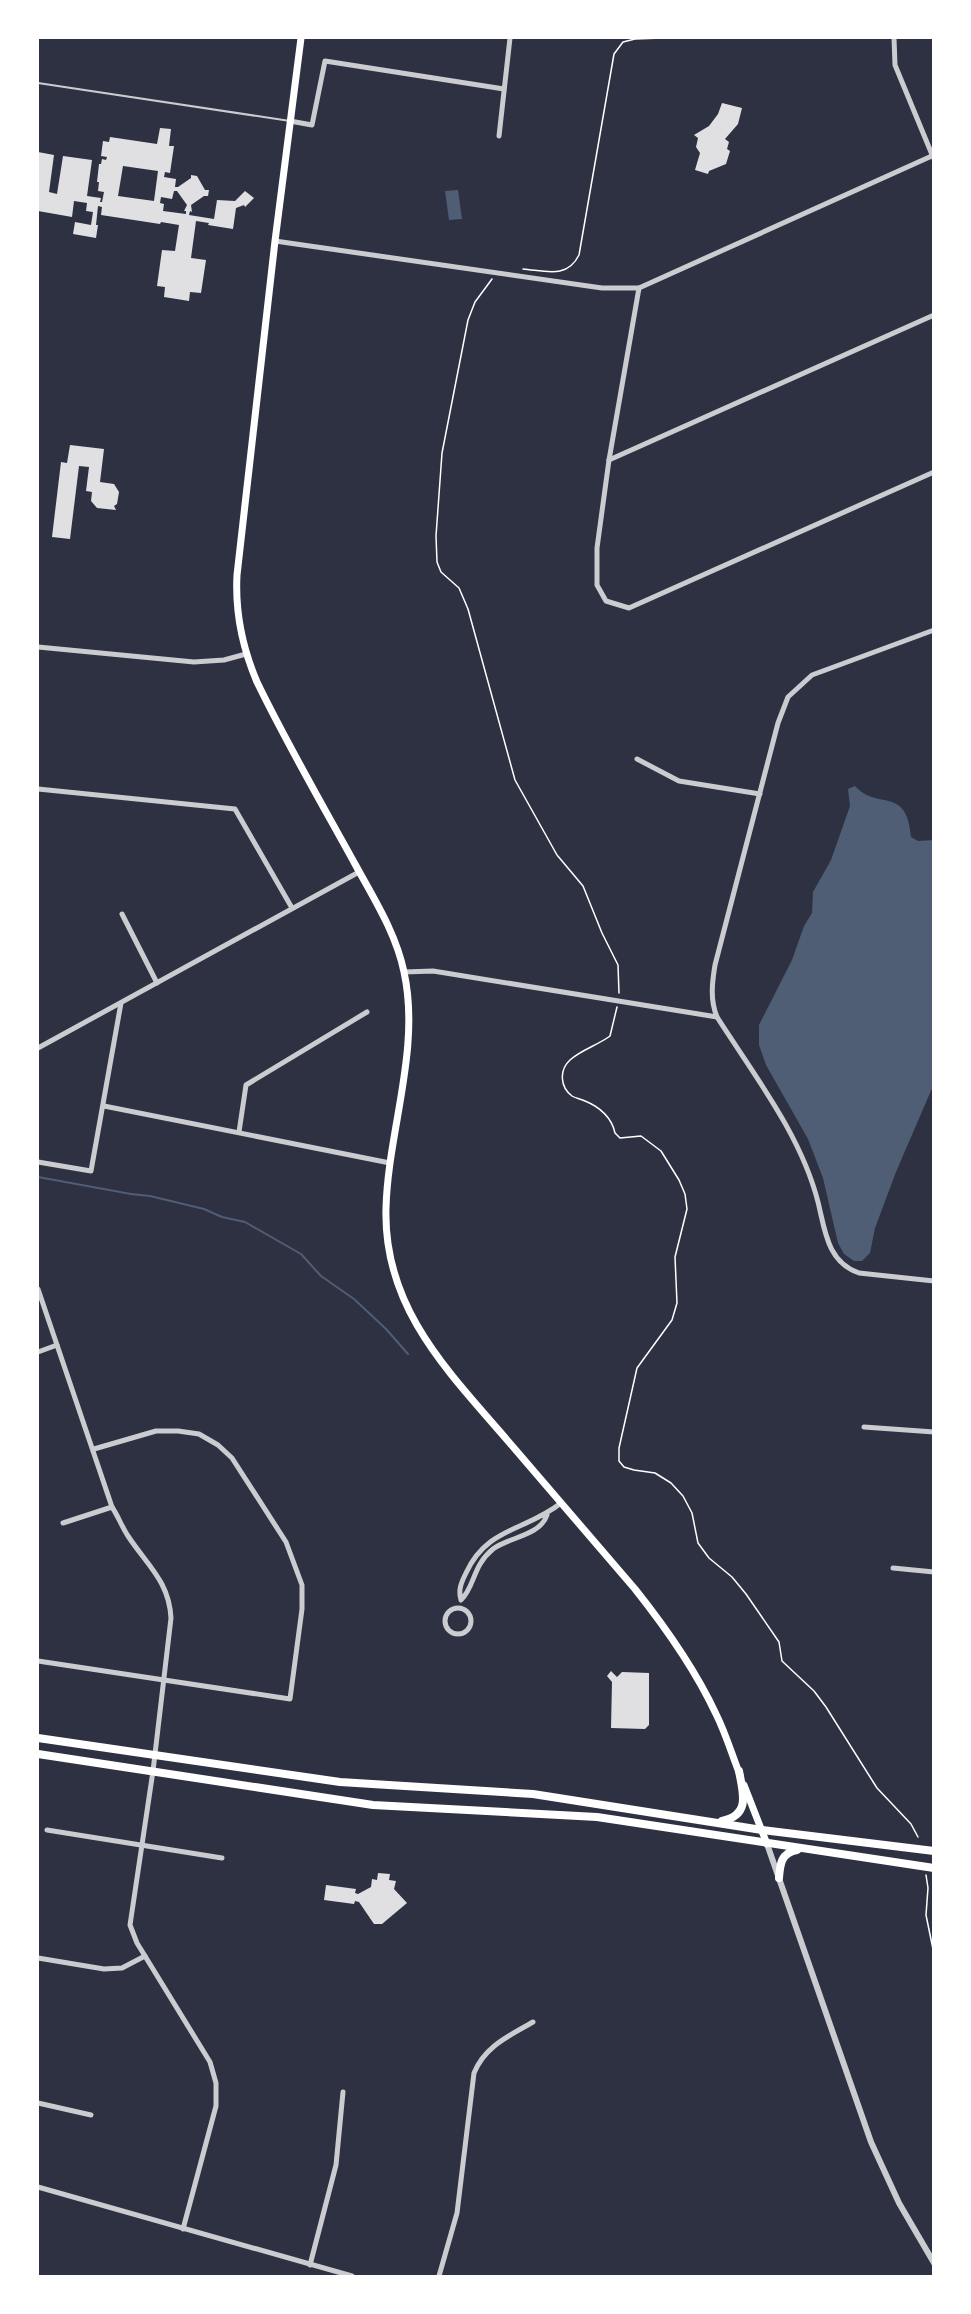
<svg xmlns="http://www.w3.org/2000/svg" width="971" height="2314" viewBox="0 0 971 2314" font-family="'IBM Plex Sans',sans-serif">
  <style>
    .water { fill: #4f5d75 }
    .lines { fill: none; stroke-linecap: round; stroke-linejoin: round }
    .stream { stroke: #4f5d75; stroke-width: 2 }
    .building { fill: #e0e0e3; fill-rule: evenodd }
    .path { stroke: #fff; stroke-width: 1.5 }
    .service { stroke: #caccd0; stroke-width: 2 }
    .minor { stroke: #caccd0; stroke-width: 5 }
    .tertiary { stroke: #caccd0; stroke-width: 6 }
    .secondary { stroke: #fff; stroke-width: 7 }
    .primary { stroke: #fff; stroke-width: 8 }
  </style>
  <rect width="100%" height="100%" fill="#2d3142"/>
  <g class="water">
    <polygon points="458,190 462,219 449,220 445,191"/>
    <path d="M855 786C877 811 907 785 911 837L918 841 934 840 933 1086 896 1172 875 1228 870 1253 862 1261H854L844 1254 838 1243 823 1178 808 1139 766 1065 759 1045V1025L792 960 804 926 812 913 813 892 831 860 850 806 848 789Z"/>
  </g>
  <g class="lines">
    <polyline class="stream" points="38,1177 131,1194 150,1196 204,1209 222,1217 245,1222 301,1254 321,1276 354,1299 386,1329 408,1354"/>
  </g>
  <g class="building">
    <polygon points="722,103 742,108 738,124 725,139 729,142 727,149 730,151 726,164 709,171 708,174 695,170 700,153 696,147 698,138 694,135 709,126 718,114"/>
    <path d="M160 128 171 129 169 146H174L170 173 165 172 164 177 176 179 175 187H178L191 178V175L197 176 205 190H209L208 196H204L191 205 192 212 190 211 189 215 214 219 217 200 235 201 245 191 254 198 245 207 244 205 236 208 233 229 208 225 209 223 196 221 191 258 206 260 201 293 190 292 189 301 164 297 165 287 157 286 162 250 175 251 179 225 161 222 160 224 101 215 102 207 98 206 96 225H98L96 238 73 234 75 222 91 225 93 212 86 211 87 203 74 201 72 217 38 211V152L54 155 49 192 57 194 63 156 92 160 87 196 101 198 100 202H102L104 192 98 191 99 182H97L99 164H101L102 159 106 160 107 157 101 156 103 141 109 142 110 137 157 144ZM123 166 158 171 154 201 118 196ZM174 191H177L187 205 184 211H186V214L163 211 164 204 160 203 161 197 172 199Z"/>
    <polygon points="70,445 104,449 100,482 114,484 119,492 117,504 114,506 116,510 97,508 91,501 92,492 86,491 89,467 79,466 70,539 52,537 61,462 67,463"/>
    <polygon points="611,1671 617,1677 622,1672 649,1673 649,1725 645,1729 611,1728 612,1682 607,1676"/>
    <polygon points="378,1873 390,1874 389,1880 396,1881 394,1889 407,1903 382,1924 374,1924 359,1902 355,1901 354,1904 324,1900 326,1885 356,1889 355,1893 358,1894 371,1887 372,1879 377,1880"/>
  </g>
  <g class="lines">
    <g class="path">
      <path d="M523 269C546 271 567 279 579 255L614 54 623 42 635 39 662 38"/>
      <polyline points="492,279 475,302 468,320 442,453 436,536 437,562 441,572 459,588 468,609 515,780 557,855 583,886 602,933 618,965 619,993"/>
      <path d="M617 1007 610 1036C598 1045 581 1050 570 1060 559 1070 560 1087 572 1096 575 1098 581 1099 585 1101 600 1107 612 1118 615 1133L620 1138 641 1136 661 1151 679 1180 685 1194 687 1209 675 1257 677 1303 672 1320 637 1368 619 1448V1461L624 1467 634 1470 655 1473 671 1483 683 1496 692 1513 698 1543 709 1558 732 1577 746 1594 779 1642 782 1661 814 1691 826 1707 877 1788 911 1824 918 1837"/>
      <polyline points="926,1875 928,1888 926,1915 934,1954"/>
      <polyline points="934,2033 934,2035"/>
    </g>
    <polyline class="service" points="38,83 290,121"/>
    <g class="minor">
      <polyline points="894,38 895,65 933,157"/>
      <polyline points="290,121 312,125 325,61 504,89"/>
      <polyline points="499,136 510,38"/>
      <polyline points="275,241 602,288 639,288 934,155"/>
      <polyline points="639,288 609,460 597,548 597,585 606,601 629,608 934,472"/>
      <polyline points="609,460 934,315"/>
      <path d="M934 630 812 675 788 697 778 723 715 965C712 983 710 1000 717 1017 754 1075 801 1135 818 1202 825 1230 827 1262 859 1273L934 1281"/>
      <polyline points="38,647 194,662 224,660 246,654"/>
      <polyline points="637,759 679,781 760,794"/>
      <polyline points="38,789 235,809 292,908"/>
      <polyline points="122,914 157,983"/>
      <polyline points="404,972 433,971 717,1017"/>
      <polyline points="38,1048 359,872"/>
      <polyline points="104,1106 390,1163"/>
      <polyline points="239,1132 246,1085 367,1012"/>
      <polyline points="38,1162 91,1171 121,1003"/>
      <path d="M38 1289 112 1507C118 1516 122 1527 128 1536 147 1565 169 1581 171 1618L153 1771 130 1925 137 1943 210 2062 216 2083V2106L183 2229"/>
      <polyline points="38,1352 57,1345"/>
      <polyline points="864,1427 934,1432"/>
      <path d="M547 1515C540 1536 509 1537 493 1549 472 1566 475 1587 461 1600 458 1590 461 1583 466 1573 487 1527 526 1531 561 1503"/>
      <polyline points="63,1523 112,1507"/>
      <polyline points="893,1568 934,1572"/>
      <circle cx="458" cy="1621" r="13"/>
      <polyline points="38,1661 290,1699 302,1609 302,1585 286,1542 232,1458 218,1445 199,1434 178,1431 156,1431 94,1449"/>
      <polyline points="47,1830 222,1858"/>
      <polyline points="38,1958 104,1969 122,1968 145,1956"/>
      <polyline points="38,2103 91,2115"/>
      <polyline points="38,2187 352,2276"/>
      <polyline points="310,2265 336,2165 343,2092"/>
      <path d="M439 2276 457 2213 474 2073C485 2046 509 2036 533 2022"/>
    </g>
    <polyline class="tertiary" points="767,1844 871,2142 899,2203 934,2263"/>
    <g class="secondary">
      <path d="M301 38 275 241 237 575C235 613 242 647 257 682 287 744 322 804 355 864 374 899 396 933 404 972 421 1049 388 1131 386 1208 383 1311 452 1375 514 1448 554 1495 595 1542 635 1589 666 1628 695 1669 716 1714 726 1734 732 1755 740 1775"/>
      <polyline points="744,1785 767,1844"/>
    </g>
    <g class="primary">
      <polyline points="38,1738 340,1782 533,1794 762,1830 934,1851"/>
      <polyline points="38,1754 373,1805 597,1817 934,1868"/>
      <path d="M722 1821C751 1815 743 1793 739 1771"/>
      <path d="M779 1878C780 1864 781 1853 797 1850"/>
    </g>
  </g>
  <rect width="971" height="2314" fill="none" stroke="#ffffff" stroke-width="78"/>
</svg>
